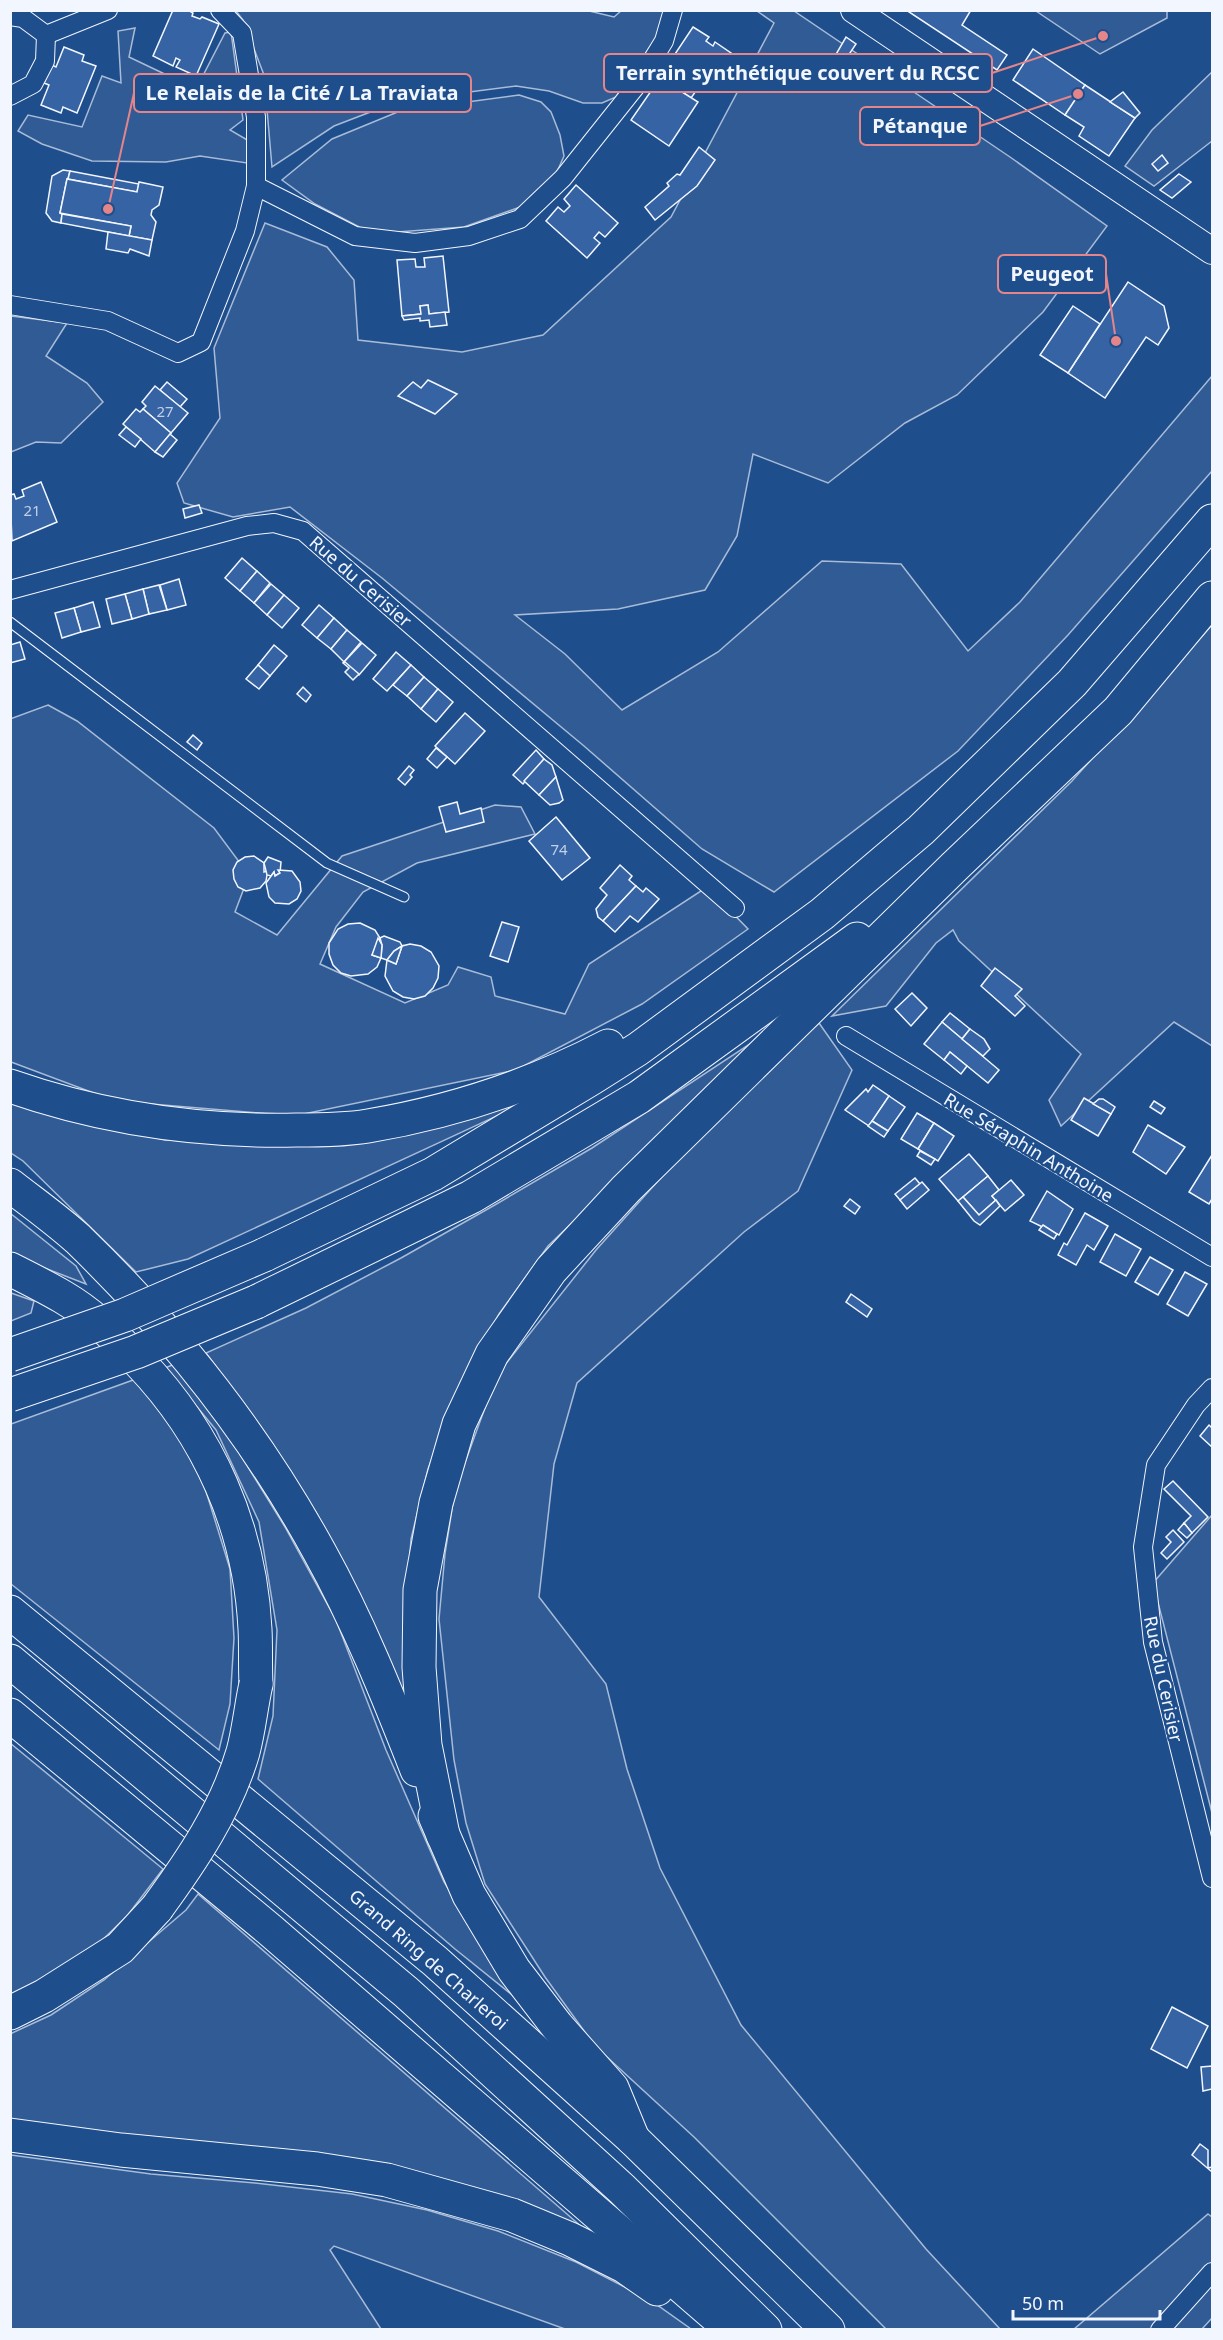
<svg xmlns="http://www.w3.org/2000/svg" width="1223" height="2340" viewBox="0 0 1223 2340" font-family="'Noto Sans',sans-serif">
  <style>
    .built { fill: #305b95; stroke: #a8bbd7; stroke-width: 1.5 }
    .building { fill: #3563a3; stroke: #f2f6ff; stroke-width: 1.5 }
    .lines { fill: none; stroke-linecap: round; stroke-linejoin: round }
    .service-casing { stroke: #f2f6ff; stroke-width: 11 }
    .minor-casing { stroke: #f2f6ff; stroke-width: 20 }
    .secondary-casing { stroke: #f2f6ff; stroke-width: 28 }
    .motorway-casing { stroke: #f2f6ff; stroke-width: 35 }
    .service { stroke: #1f4e8c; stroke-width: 9 }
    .minor { stroke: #1f4e8c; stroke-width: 18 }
    .secondary { stroke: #1f4e8c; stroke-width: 26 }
    .motorway { stroke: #1f4e8c; stroke-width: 33 }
    .motorway-bridge-casing { stroke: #f2f6ff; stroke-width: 35; stroke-linecap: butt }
    .motorway-bridge { stroke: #1f4e8c; stroke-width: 33 }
    .labels { text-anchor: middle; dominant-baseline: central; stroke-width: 4.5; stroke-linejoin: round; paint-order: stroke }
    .number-label { font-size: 15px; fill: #c3d1e8 }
    .street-label { font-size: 18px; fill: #f2f6ff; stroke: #1f4e8c }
    .leader { fill: none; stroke: #e38589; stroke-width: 2 }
    .callout-dot { fill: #e38589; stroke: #1f4e8c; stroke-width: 2 }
    .callout { fill: #1f4e8c; stroke: #e38589; stroke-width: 2 }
    .callout-label { font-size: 20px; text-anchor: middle; font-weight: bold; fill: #f2f6ff }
  </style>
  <rect width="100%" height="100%" fill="#1f4e8c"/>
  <g class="built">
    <polygon points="585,10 614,17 621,11 665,11 658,35 616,97 602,103 583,103 549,91 516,86 399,101 334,126 272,167 264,75 243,20 236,11"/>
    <polygon points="757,11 794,11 1010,157 1107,226 1043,312 957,395 905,423 828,483 753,454 737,536 705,590 618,609 515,615 565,654 622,710 718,652 822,561 901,564 968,651 1020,602 1212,376 1212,471 1068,635 958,751 774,892 702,849 584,746 382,578 290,507 233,517 184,503 177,483 220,418 214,348 265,223 327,247 354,280 358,340 462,352 543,335 671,217 774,23"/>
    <polygon points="1036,11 1167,11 1167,18 1100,54"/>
    <polygon points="135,28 129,57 196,89 225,33 231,32 243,120 230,130 249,141 247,163 200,156 166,162 92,161 42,144 18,131 28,115 82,127 102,76 121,83 118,31"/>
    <polygon points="1212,72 1212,141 1154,186 1125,166 1152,130"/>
    <polygon points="519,95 541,102 551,112 560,135 564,156 556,174 523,206 464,227 397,232 365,230 315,204 282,180 332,139 400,111"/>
    <polygon points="11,316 67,323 46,356 87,383 103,402 61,443 36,442 11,452"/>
    <polygon points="1212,625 1212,1046 1174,1022 1061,1126 1049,1100 1081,1054 959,941 953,930 936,943 886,1006 832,1016 1072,781"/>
    <polygon points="48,705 77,721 214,828 249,875 235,912 277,935 342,856 495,805 521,807 535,834 417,863 363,892 336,927 320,964 405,1003 448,985 458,967 491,977 495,996 565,1014 589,964 707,887 748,929 642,1004 516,1070 294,1116 115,1101 11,1062 10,719"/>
    <polygon points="819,1023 852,1070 798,1191 744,1232 577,1383 554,1464 539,1597 606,1684 627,1769 660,1868 741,2025 926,2249 1000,2329 886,2329 694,2137 595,2046 545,1977 485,1884 466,1823 454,1760 439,1619 445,1554 455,1490 497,1375 596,1250 701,1133"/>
    <polygon points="774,1028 548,1246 499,1314 458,1389 428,1469 411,1539 403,1654 407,1701 352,1580 317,1514 263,1430 206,1353 306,1308 401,1258 493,1206 592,1148"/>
    <polygon points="10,1097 52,1112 165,1140 319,1146 515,1099 518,1106 188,1259 136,1272 23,1161 11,1153"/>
    <polygon points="10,1213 76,1266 86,1284 11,1255"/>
    <polygon points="11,1293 34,1301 31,1313 11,1321"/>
    <polygon points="177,1363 230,1438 285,1527 336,1620 386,1750 444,1882 516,1998 455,1949 258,1779 273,1716 277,1630 259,1522 216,1430 165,1368"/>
    <polygon points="136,1379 179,1437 205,1488 230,1569 234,1638 230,1704 219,1750 11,1584 11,1424"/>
    <polygon points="1212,1515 1212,1813 1153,1583"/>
    <polygon points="10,1743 163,1869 127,1916 91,1951 10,1998"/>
    <polygon points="198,1894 590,2234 160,2140 11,2122 10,2034 51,2015 104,1980 186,1910"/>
    <polygon points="11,2155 151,2174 255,2183 352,2194 427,2210 498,2231 576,2262 650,2300 691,2329 565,2329 334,2246 330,2250 381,2329 11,2330"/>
    <polygon points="1208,2214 1212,2217 1212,2318 1202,2329 1073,2330"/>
  </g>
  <g class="building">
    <polygon points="173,10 188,10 193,13 192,16 200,19 202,17 219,24 196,76 176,67 180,60 176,58 173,66 153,56"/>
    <polygon points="906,10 971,10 962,25 1007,55 997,70"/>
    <polygon points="693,27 709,37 706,41 713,46 715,42 731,53 710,86 694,76 700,66 692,61 686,71 671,60"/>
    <polygon points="846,37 856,44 844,62 835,56"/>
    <polygon points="64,47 84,55 82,61 96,66 77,113 63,107 61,113 41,105 49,85 44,83 52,65 56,67"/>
    <polygon points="1033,49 1085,85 1065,115 1013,80"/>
    <polygon points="692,61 700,66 694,76 703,81 691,98 667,82 678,66 686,71"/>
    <polygon points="660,78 698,102 669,146 631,120"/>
    <polygon points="1085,85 1135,118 1109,156 1079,136 1084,127 1065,115"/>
    <polygon points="1123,92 1140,113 1135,118 1110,102"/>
    <polygon points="699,147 715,160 697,186 655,220 645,207 669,186 667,183 677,174 680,175"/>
    <polygon points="1162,155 1168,163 1158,171 1152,164"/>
    <polygon points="63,170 70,171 68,179 67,179 60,213 62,214 61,223 52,221 46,213 52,176"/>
    <polygon points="70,171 139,184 137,192 68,179"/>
    <polygon points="1179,174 1191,182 1172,198 1160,190"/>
    <polygon points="67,179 137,192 139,182 163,187 159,205 152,210 151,215 156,222 152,240 129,236 131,226 60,213"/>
    <polygon points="576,185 618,223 605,237 599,232 594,238 600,243 587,258 546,221 558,207 564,212 570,206 564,199"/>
    <polygon points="62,214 131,226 129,236 61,223"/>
    <polygon points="108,232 152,240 149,256 130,249 128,253 106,249"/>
    <polygon points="443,256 449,312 429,314 428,305 420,306 421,314 402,316 397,260 415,259 416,267 425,267 424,258"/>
    <polygon points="1128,282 1164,306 1169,328 1158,345 1146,337 1105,398 1068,373"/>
    <polygon points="428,305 429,314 445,312 447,325 430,327 429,320 420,321 420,318 404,320 402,316 421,314 420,306"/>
    <polygon points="1073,306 1100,324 1068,373 1040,355"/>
    <polygon points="428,380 457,394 435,414 398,396 413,382 421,388"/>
    <polygon points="167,382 187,399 180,407 160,390"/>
    <polygon points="155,386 188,413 171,433 143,409 146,406 142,402"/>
    <polygon points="136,409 140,412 143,409 171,433 155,452 123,424"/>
    <polygon points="126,427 141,439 135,447 119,435"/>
    <polygon points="170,434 177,440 163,457 155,452"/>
    <polygon points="41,482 57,522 12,541 10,495 14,494 16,499 24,496 22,490"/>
    <polygon points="199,505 202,513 185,518 183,509"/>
    <polygon points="242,558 257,571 240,591 225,578"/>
    <polygon points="257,571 270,583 254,603 240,591"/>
    <polygon points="179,579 186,605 167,610 160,585"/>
    <polygon points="271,584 284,595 267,615 254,603"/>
    <polygon points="159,585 167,610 149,614 143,589"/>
    <polygon points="143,589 149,614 132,619 125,594"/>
    <polygon points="125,594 132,619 112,624 106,599"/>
    <polygon points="284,595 299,608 282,628 267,615"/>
    <polygon points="93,602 100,627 81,632 74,608"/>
    <polygon points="319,605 334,618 317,638 302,625"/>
    <polygon points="74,608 81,632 62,638 55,613"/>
    <polygon points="334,618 347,630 331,649 317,638"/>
    <polygon points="347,630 361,642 344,662 331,649"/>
    <polygon points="20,642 25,659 10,663 10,645"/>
    <polygon points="362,643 376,655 359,675 344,662"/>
    <polygon points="274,645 287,656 270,676 258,665"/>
    <polygon points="396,652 411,665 387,691 373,679"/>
    <polygon points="345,662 359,674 353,680 345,672 349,668 343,663"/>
    <polygon points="258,665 270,676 259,689 246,679"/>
    <polygon points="411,665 424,677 407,696 393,685"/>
    <polygon points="424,677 438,689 421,709 407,696"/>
    <polygon points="303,687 311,695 306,702 297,694"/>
    <polygon points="438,689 453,702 436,722 421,709"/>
    <polygon points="465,713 485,731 455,764 435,746"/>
    <polygon points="193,735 202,743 197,750 187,742"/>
    <polygon points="436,748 447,757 437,768 427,759"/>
    <polygon points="536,750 544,759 523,784 513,775"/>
    <polygon points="544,759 552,765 556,777 539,795 524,781"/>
    <polygon points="409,766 414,770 410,775 412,777 405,785 398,779"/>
    <polygon points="556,777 563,800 559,803 550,805 539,795"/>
    <polygon points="457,802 460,814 481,808 484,822 446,832 439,807"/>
    <polygon points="556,817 590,858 562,880 529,841"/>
    <polygon points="254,856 264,863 264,872 267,871 267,875 266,881 260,888 246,891 238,887 234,879 233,870 237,862 245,857"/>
    <polygon points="268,857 281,862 280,873 275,876 274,872 271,876 267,875 264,863"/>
    <polygon points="620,865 632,876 629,880 636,886 603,921 598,917 596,909 607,895 600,888"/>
    <polygon points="278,870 292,871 300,882 301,891 297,899 289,904 275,903 269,897 266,883 274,872 275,876 280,873"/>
    <polygon points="636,886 643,892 646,888 659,899 638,922 630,916 615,932 603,921"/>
    <polygon points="502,922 519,927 508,962 490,956"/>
    <polygon points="360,923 375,930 380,938 372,955 381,958 377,967 368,974 351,976 341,973 333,965 329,954 329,943 338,929 348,924"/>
    <polygon points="384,936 400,942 402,946 394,951 387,960 381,958 382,945 380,938"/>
    <polygon points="378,938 382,945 381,958 372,955"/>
    <polygon points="410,944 421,946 431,952 439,966 438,978 433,988 425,996 414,999 403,997 393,991 385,976 387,960 396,964 402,946"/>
    <polygon points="402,946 396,964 387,960 394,951"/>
    <polygon points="995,968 1022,989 1015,996 1025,1006 1015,1016 981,986"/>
    <polygon points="912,993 927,1008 911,1026 895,1009"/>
    <polygon points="950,1013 970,1029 962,1039 942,1022"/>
    <polygon points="942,1022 999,1070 988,1083 950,1052 944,1060 924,1044"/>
    <polygon points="970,1029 984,1039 990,1049 983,1056 962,1039"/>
    <polygon points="950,1052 967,1066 961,1074 944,1060"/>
    <polygon points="873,1085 889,1096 869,1126 845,1110 866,1089 868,1092"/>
    <polygon points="889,1096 905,1107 888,1131 872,1121"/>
    <polygon points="1084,1098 1111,1114 1098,1136 1071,1120"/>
    <polygon points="1099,1099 1103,1099 1115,1107 1111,1114 1093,1104"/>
    <polygon points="1154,1101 1165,1108 1161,1114 1150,1107"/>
    <polygon points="917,1113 934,1123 918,1149 901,1139"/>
    <polygon points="872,1121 888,1131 884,1137 868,1126"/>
    <polygon points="934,1123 954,1136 938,1161 918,1149"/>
    <polygon points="1148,1125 1185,1147 1166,1174 1133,1152"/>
    <polygon points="920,1151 935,1159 931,1165 917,1156"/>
    <polygon points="969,1154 988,1176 958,1201 939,1179"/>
    <polygon points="1212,1155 1212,1199 1209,1204 1189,1192"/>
    <polygon points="988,1176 999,1190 992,1196 996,1200 979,1215 963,1197"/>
    <polygon points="915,1178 920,1184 900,1200 895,1194"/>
    <polygon points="1011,1180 1024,1195 1005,1211 992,1196"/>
    <polygon points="922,1182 929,1190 907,1209 900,1200"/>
    <polygon points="1047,1191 1073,1209 1059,1235 1030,1221"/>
    <polygon points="963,1197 979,1215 996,1200 1000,1206 980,1225 974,1221 958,1201"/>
    <polygon points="850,1199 860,1207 855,1214 844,1206"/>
    <polygon points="1085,1213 1108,1226 1094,1250 1087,1245 1076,1265 1058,1255 1064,1243 1067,1245"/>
    <polygon points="1043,1225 1057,1234 1054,1239 1039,1230"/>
    <polygon points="1115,1234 1141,1249 1126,1276 1100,1262"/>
    <polygon points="1150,1257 1173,1270 1158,1295 1135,1282"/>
    <polygon points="1185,1272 1207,1284 1188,1316 1167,1304"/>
    <polygon points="851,1294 872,1309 867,1317 846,1302"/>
    <polygon points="1209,1425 1212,1428 1212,1447 1200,1436"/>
    <polygon points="1173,1481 1208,1517 1192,1533 1184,1523 1191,1516 1164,1489"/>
    <polygon points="1184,1523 1192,1533 1187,1538 1178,1530"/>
    <polygon points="1173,1530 1184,1542 1167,1559 1161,1553 1171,1542 1166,1537"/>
    <polygon points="1172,2007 1208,2026 1187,2068 1151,2049"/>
    <polygon points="1212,2066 1212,2089 1203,2091 1201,2067"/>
    <polygon points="1200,2144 1208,2150 1208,2168 1212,2167 1212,2172 1192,2155"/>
  </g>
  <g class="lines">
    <g class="service-casing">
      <polyline id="service" points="10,622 327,863 404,897"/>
    </g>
    <g class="minor-casing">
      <g id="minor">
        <polyline points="10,16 23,18 46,35 45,61 33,84 10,96"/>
        <polyline points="46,35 108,10"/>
        <polyline points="256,186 355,236 415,243 469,236 520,219 563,178 637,85 664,41 673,10"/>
        <polyline points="10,305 108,321 178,353 201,342 245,231 256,186 256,117 242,33 220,10"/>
        <polyline points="10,590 247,526 274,523 303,531 735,908"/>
        <polyline points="846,1036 1212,1257"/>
        <polyline points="1212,1388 1196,1405 1156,1465 1143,1547 1153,1642 1212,1878"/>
        <polyline points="1160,2330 1212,2272"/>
      </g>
    </g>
    <g class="secondary-casing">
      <polyline id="secondary" points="854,10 1212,251"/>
    </g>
    <g class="motorway-casing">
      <g id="motorway">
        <path d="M10 1086C102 1118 199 1132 296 1130 320 1130 344 1130 368 1126 452 1112 533 1085 608 1046"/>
        <path d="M10 1185C33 1203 57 1220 78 1239 172 1330 256 1436 319 1551 358 1621 388 1696 417 1770"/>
        <polyline points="264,1255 433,1174 592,1078 638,1049 822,914 921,830 1072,683 1212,521"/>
        <path d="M10 1269C28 1278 46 1287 63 1297 92 1314 117 1338 139 1362 209 1435 250 1528 255 1629 256 1647 255 1666 256 1684"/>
        <polyline points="256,1302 471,1197 639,1097 857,939"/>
        <polyline points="10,1612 435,1961 633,2139 828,2330"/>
        <polyline points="10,1661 406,1992 622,2189 765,2330"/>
        <polyline points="10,1715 270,1930 732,2330"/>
        <polyline points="435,1816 469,1895 514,1970 557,2026 612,2088 633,2139"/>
        <polyline points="443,1835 425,1745 419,1667 420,1590 436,1503 459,1424 492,1354 551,1270 626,1189 955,866 1118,711 1212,598"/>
        <polyline points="10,2013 44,1996 120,1948 157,1908"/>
        <polyline points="10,2135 121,2150 317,2169 387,2180 512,2215 570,2239 624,2266 657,2289"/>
      </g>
    </g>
    <use href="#service" class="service"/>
    <use href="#minor" class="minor"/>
    <use href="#secondary" class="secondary"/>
    <use href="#motorway" class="motorway"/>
    <g class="motorway-bridge-casing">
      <g id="motorway-bridge">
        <polyline points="10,1355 125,1315 264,1255"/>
        <polyline points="10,1395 136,1352 256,1302"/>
        <path d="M157 1908C192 1860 226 1810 243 1752 249 1730 251 1706 256 1684"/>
      </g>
    </g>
    <use href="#motorway-bridge" class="motorway-bridge"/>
  </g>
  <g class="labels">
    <g class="number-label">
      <text x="165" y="411">27</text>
      <text x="32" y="510">21</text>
      <text x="559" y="849">74</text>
    </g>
    <g class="street-label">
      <text transform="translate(361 581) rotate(41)">Rue du Cerisier</text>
      <text transform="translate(1029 1147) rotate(31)">Rue Séraphin Anthoine</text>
      <text transform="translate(1164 1679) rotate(78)">Rue du Cerisier</text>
      <text transform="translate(429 1959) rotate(41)">Grand Ring de Charleroi</text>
    </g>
  </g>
  <path class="leader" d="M1103 36L992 73M108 209L134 93M1078 94L980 126M1116 341L1106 274"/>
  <g class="callout-dot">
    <circle cx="1103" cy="36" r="6"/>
    <circle cx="108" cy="209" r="6"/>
    <circle cx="1078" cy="94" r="6"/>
    <circle cx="1116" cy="341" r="6"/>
  </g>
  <g class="callout">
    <rect x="604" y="54" width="388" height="38" rx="6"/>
    <rect x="134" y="74" width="337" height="38" rx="6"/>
    <rect x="860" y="107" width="120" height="38" rx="6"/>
    <rect x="998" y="255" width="108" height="38" rx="6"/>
  </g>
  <g class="callout-label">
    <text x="798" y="80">Terrain synthétique couvert du RCSC</text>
    <text x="302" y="100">Le Relais de la Cité / La Traviata</text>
    <text x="920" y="133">Pétanque</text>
    <text x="1052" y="281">Peugeot</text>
  </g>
  <rect width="1223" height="2340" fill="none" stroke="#f2f6ff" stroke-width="24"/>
  <path d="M1013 2310v9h147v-9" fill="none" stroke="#f2f6ff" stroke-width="3"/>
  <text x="1022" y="2310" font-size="18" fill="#f2f6ff" stroke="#1f4e8c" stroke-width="4.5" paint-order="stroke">50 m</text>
</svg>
